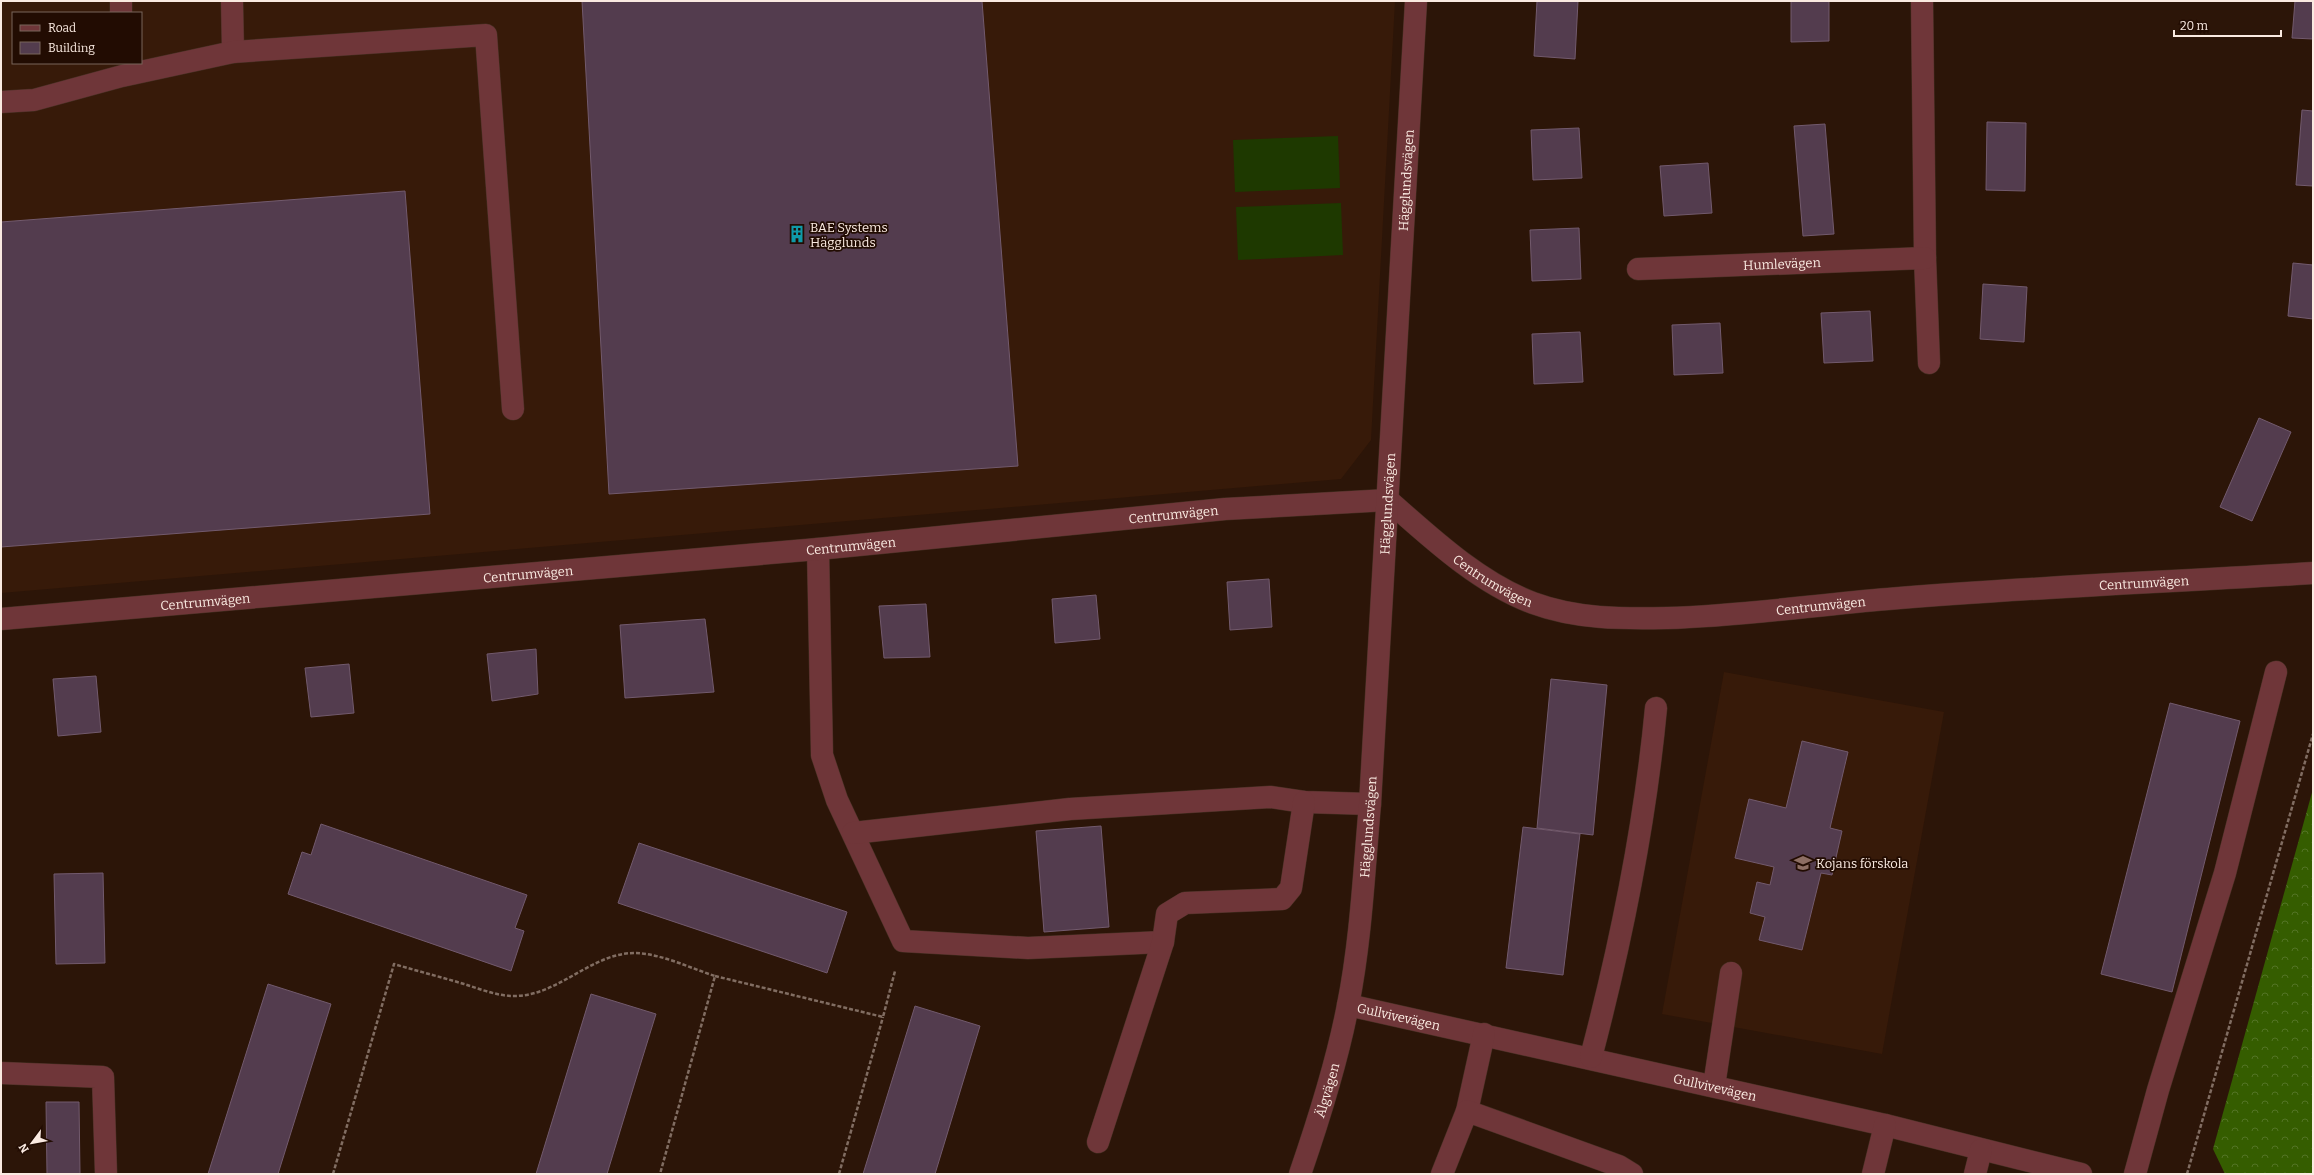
<svg xmlns="http://www.w3.org/2000/svg" width="2314" height="1175" viewBox="0 0 2314 1175" font-family="Bitter,serif">
  <style>
    .built { fill: #371a09; fill-rule: evenodd }
    .forest { fill: url(#forest-crowns) }
    .pitch { fill: #1e3900 }
    .building { fill: #533c4e; stroke: #725a6d }
    .lines { fill: none; stroke-linecap: round; stroke-linejoin: round }
    .minor-casing { stroke: #452f22; stroke-width: 23 }
    .path { stroke: #816d62; stroke-width: 2.5; stroke-dasharray: 4 2; stroke-linecap: butt }
    .minor { stroke: #6f3639; stroke-width: 22 }
    .labels { text-anchor: middle; dominant-baseline: central; stroke-width: 3.5; stroke-linejoin: round; paint-order: stroke }
    .street-label { font-size: 13px; fill: #faeae1; stroke: #220c02 }
    .poi-label { font-size: 13px; fill: #faeae1; stroke: #220c02; text-anchor: start }
  </style>
  <defs>
    <pattern id="forest-crowns" width="20" height="18" patternUnits="userSpaceOnUse"><rect width="20" height="18" fill="#355d00"/><path d="M2 6a3 3 0 1 1 6 0M12 15a3 3 0 1 1 6 0" fill="none" stroke="#537425"/></pattern>
  </defs>
  <rect width="100%" height="100%" fill="#2c1508"/>
  <g class="built">
    <path d="M1 1H1395L1371 440 1341 479 1 593ZM13 13H141V63H13Z"/>
    <polygon points="1724,672 1944,712 1882,1054 1662,1014"/>
  </g>
  <polygon class="forest" points="2313,789 2313,1174 2225,1174 2213,1149"/>
  <g class="pitch">
    <polygon points="1338,136 1340,188 1235,192 1233,140"/>
    <polygon points="1341,203 1343,255 1238,260 1236,207"/>
  </g>
  <g class="building">
    <polygon points="582,1 982,1 1018,466 609,494"/>
    <polygon points="1537,1 1578,1 1575,59 1534,56"/>
    <polygon points="1791,1 1829,1 1829,41 1791,42"/>
    <polygon points="2295,1 2313,1 2313,39 2292,38"/>
    <polygon points="2302,110 2313,111 2313,186 2296,185"/>
    <polygon points="1987,122 2026,123 2025,191 1986,190"/>
    <polygon points="1825,124 1834,234 1803,236 1794,126"/>
    <polygon points="1579,128 1582,178 1533,180 1531,130"/>
    <polygon points="1708,163 1712,213 1664,216 1660,166"/>
    <polygon points="405,191 430,514 1,547 1,222"/>
    <polygon points="1579,228 1581,279 1532,281 1530,230"/>
    <polygon points="2293,263 2313,265 2313,319 2288,316"/>
    <polygon points="1983,284 2027,287 2024,342 1980,339"/>
    <polygon points="1870,311 1873,361 1824,363 1821,313"/>
    <polygon points="1720,323 1723,373 1674,375 1672,325"/>
    <polygon points="1580,332 1583,382 1534,384 1532,334"/>
    <polygon points="2259,418 2291,432 2252,521 2220,507"/>
    <polygon points="1269,579 1272,627 1230,630 1227,582"/>
    <polygon points="1096,595 1100,639 1055,643 1052,599"/>
    <polygon points="926,604 930,657 884,658 879,606"/>
    <polygon points="705,619 714,692 625,698 620,625"/>
    <polygon points="536,649 538,694 492,701 487,654"/>
    <polygon points="349,664 354,713 311,717 305,668"/>
    <polygon points="96,676 101,732 58,736 53,679"/>
    <polygon points="1551,679 1607,685 1593,835 1537,828"/>
    <polygon points="2170,703 2240,721 2172,992 2101,974"/>
    <polygon points="1802,741 1848,752 1830,828 1842,831 1832,875 1821,873 1802,950 1759,940 1765,917 1750,913 1757,882 1770,885 1774,867 1735,858 1749,799 1786,808"/>
    <polygon points="321,824 527,895 515,928 524,931 511,971 288,894 302,852 311,855"/>
    <polygon points="1101,826 1109,927 1044,932 1036,831"/>
    <polygon points="1523,827 1580,834 1563,975 1506,968"/>
    <polygon points="639,843 847,912 827,973 618,903"/>
    <polygon points="103,873 105,963 56,964 54,874"/>
    <polygon points="268,984 331,1004 278,1174 208,1174"/>
    <polygon points="591,994 656,1014 639,1069 607,1174 536,1174"/>
    <polygon points="915,1006 980,1026 935,1174 863,1174"/>
    <polygon points="46,1102 79,1102 80,1174 47,1174"/>
  </g>
  <g class="lines">
    <g class="minor-casing">
      <g id="minor">
        <polyline points="121,1 121,13"/>
        <polyline points="232,1 233,52"/>
        <polyline points="1922,1 1925,258 1929,363"/>
        <polyline points="1,102 34,100 122,76 233,52 486,35 513,409"/>
        <path id="s1" d="M1638 269 1925 258"/>
        <polyline points="818,549 822,755 837,800 903,941 1028,948 1163,942"/>
        <path id="s2" d="M1 619 818 549 1225 509 1388 500C1431 538 1479 583 1533 603 1576 619 1622 619 1667 618 1741 616 1814 605 1888 599 2030 587 2172 582 2313 573"/>
        <polyline points="853,833 1070,809 1270,797 1304,802 1370,804"/>
        <path id="s3" d="M1348 1005 1885 1125 2081 1174"/>
        <path d="M1591 1057C1621 943 1645 825 1656 708"/>
        <polyline points="1,1073 103,1077 106,1174"/>
        <polyline points="1714,1086 1731,973"/>
        <polyline points="1467,1111 1484,1034"/>
        <polyline points="1098,1142 1163,942 1167,914 1185,903 1282,899 1291,888 1304,802"/>
        <path id="s4" d="M1300 1174C1319 1119 1337 1063 1348 1005 1361 940 1364 871 1370 804L1416 1"/>
        <polyline points="1442,1174 1467,1111 1619,1166 1632,1174"/>
        <polyline points="1873,1174 1885,1125"/>
        <polyline points="1975,1174 1981,1150"/>
        <polyline points="2135,1174 2158,1090 2225,873 2276,672"/>
      </g>
    </g>
    <g class="path">
      <polyline points="715,976 883,1017 895,971"/>
      <path d="M333 1174 394 964C417 971 441 977 464 984 480 989 497 996 514 996 559 996 592 952 636 953 662 954 690 968 715 976L660 1174"/>
      <polyline points="839,1174 883,1017"/>
      <polyline points="2187,1174 2313,734"/>
    </g>
    <use href="#minor" class="minor"/>
  </g>
  <defs>
    <g id="building-bare" transform="scale(1.38)"><path d="M-4-6H4V6H1V3H-1V6H-4ZM-2.5-4.3h1.7v1.8h-1.7ZM.8-4.3h1.7v1.8H.8ZM-2.5-1h1.7V.8h-1.7ZM.8-1h1.7V.8H.8Z" fill="#0f9aa8" stroke="#220c02" stroke-width="2.5" paint-order="stroke"/></g>
    <g id="school-bare" transform="scale(1.38)"><path d="M0-5L7-2L0 1L-7-2ZM-4 1L0 2.5L4 1V4Q0 6-4 4Z" fill="#8d6e63" stroke="#220c02" stroke-width="2.5" paint-order="stroke"/></g>
  </defs>
  <g fill-rule="evenodd">
    <use href="#building-bare" x="797" y="234"/>
    <use href="#school-bare" x="1803" y="863"/>
  </g>
  <g class="labels">
    <g class="street-label">
      <text stroke="none"><textPath href="#s4" startOffset="1003">Hägglundsvägen</textPath></text>
      <text stroke="none"><textPath href="#s1" startOffset="144">Humlevägen</textPath></text>
      <text stroke="none"><textPath href="#s4" startOffset="679">Hägglundsvägen</textPath></text>
      <text stroke="none"><textPath href="#s2" startOffset="1177">Centrumvägen</textPath></text>
      <text stroke="none"><textPath href="#s2" startOffset="853">Centrumvägen</textPath></text>
      <text stroke="none"><textPath href="#s2" startOffset="529">Centrumvägen</textPath></text>
      <text stroke="none"><textPath href="#s2" startOffset="1525">Centrumvägen</textPath></text>
      <text stroke="none"><textPath href="#s2" startOffset="2185">Centrumvägen</textPath></text>
      <text stroke="none"><textPath href="#s2" startOffset="205">Centrumvägen</textPath></text>
      <text stroke="none"><textPath href="#s2" startOffset="1861">Centrumvägen</textPath></text>
      <text stroke="none"><textPath href="#s4" startOffset="355">Hägglundsvägen</textPath></text>
      <text stroke="none"><textPath href="#s3" startOffset="52">Gullvivevägen</textPath></text>
      <text stroke="none"><textPath href="#s3" startOffset="376">Gullvivevägen</textPath></text>
      <text stroke="none"><textPath href="#s4" startOffset="88">Älgvägen</textPath></text>
    </g>
    <g class="poi-label">
      <text x="810" y="227">BAE Systems<tspan x="810" dy="15">Hägglunds</tspan></text>
      <text x="1816" y="863">Kojans förskola</text>
    </g>
  </g>
  <rect width="2314" height="1175" fill="none" stroke="#faeae1" stroke-width="4"/>
  <rect x="12" y="12" width="130" height="52" fill="#220c02" stroke="#78655b"/>
  <rect x="20" y="25" width="20" height="6" fill="#6f3639" stroke="#78655b"/>
  <text x="48" y="32" font-size="12" fill="#faeae1">Road</text>
  <rect x="20" y="42" width="20" height="12" fill="#533c4e" stroke="#78655b"/>
  <text x="48" y="52" font-size="12" fill="#faeae1">Building</text>
  <g transform="translate(32 1143) rotate(238)" stroke="#220c02" stroke-width="3" paint-order="stroke">
  <path d="M0-3L7 15L0 10L-7 15Z" fill="#faeae1"/>
  <text y="-6" font-size="11" font-weight="bold" text-anchor="middle" fill="#faeae1">N</text>
  </g>
  <path d="M2174 30v6h107v-6" fill="none" stroke="#faeae1" stroke-width="2"/>
  <text x="2180" y="30" font-size="12" fill="#faeae1" stroke="#220c02" stroke-width="3" paint-order="stroke">20 m</text>
</svg>
